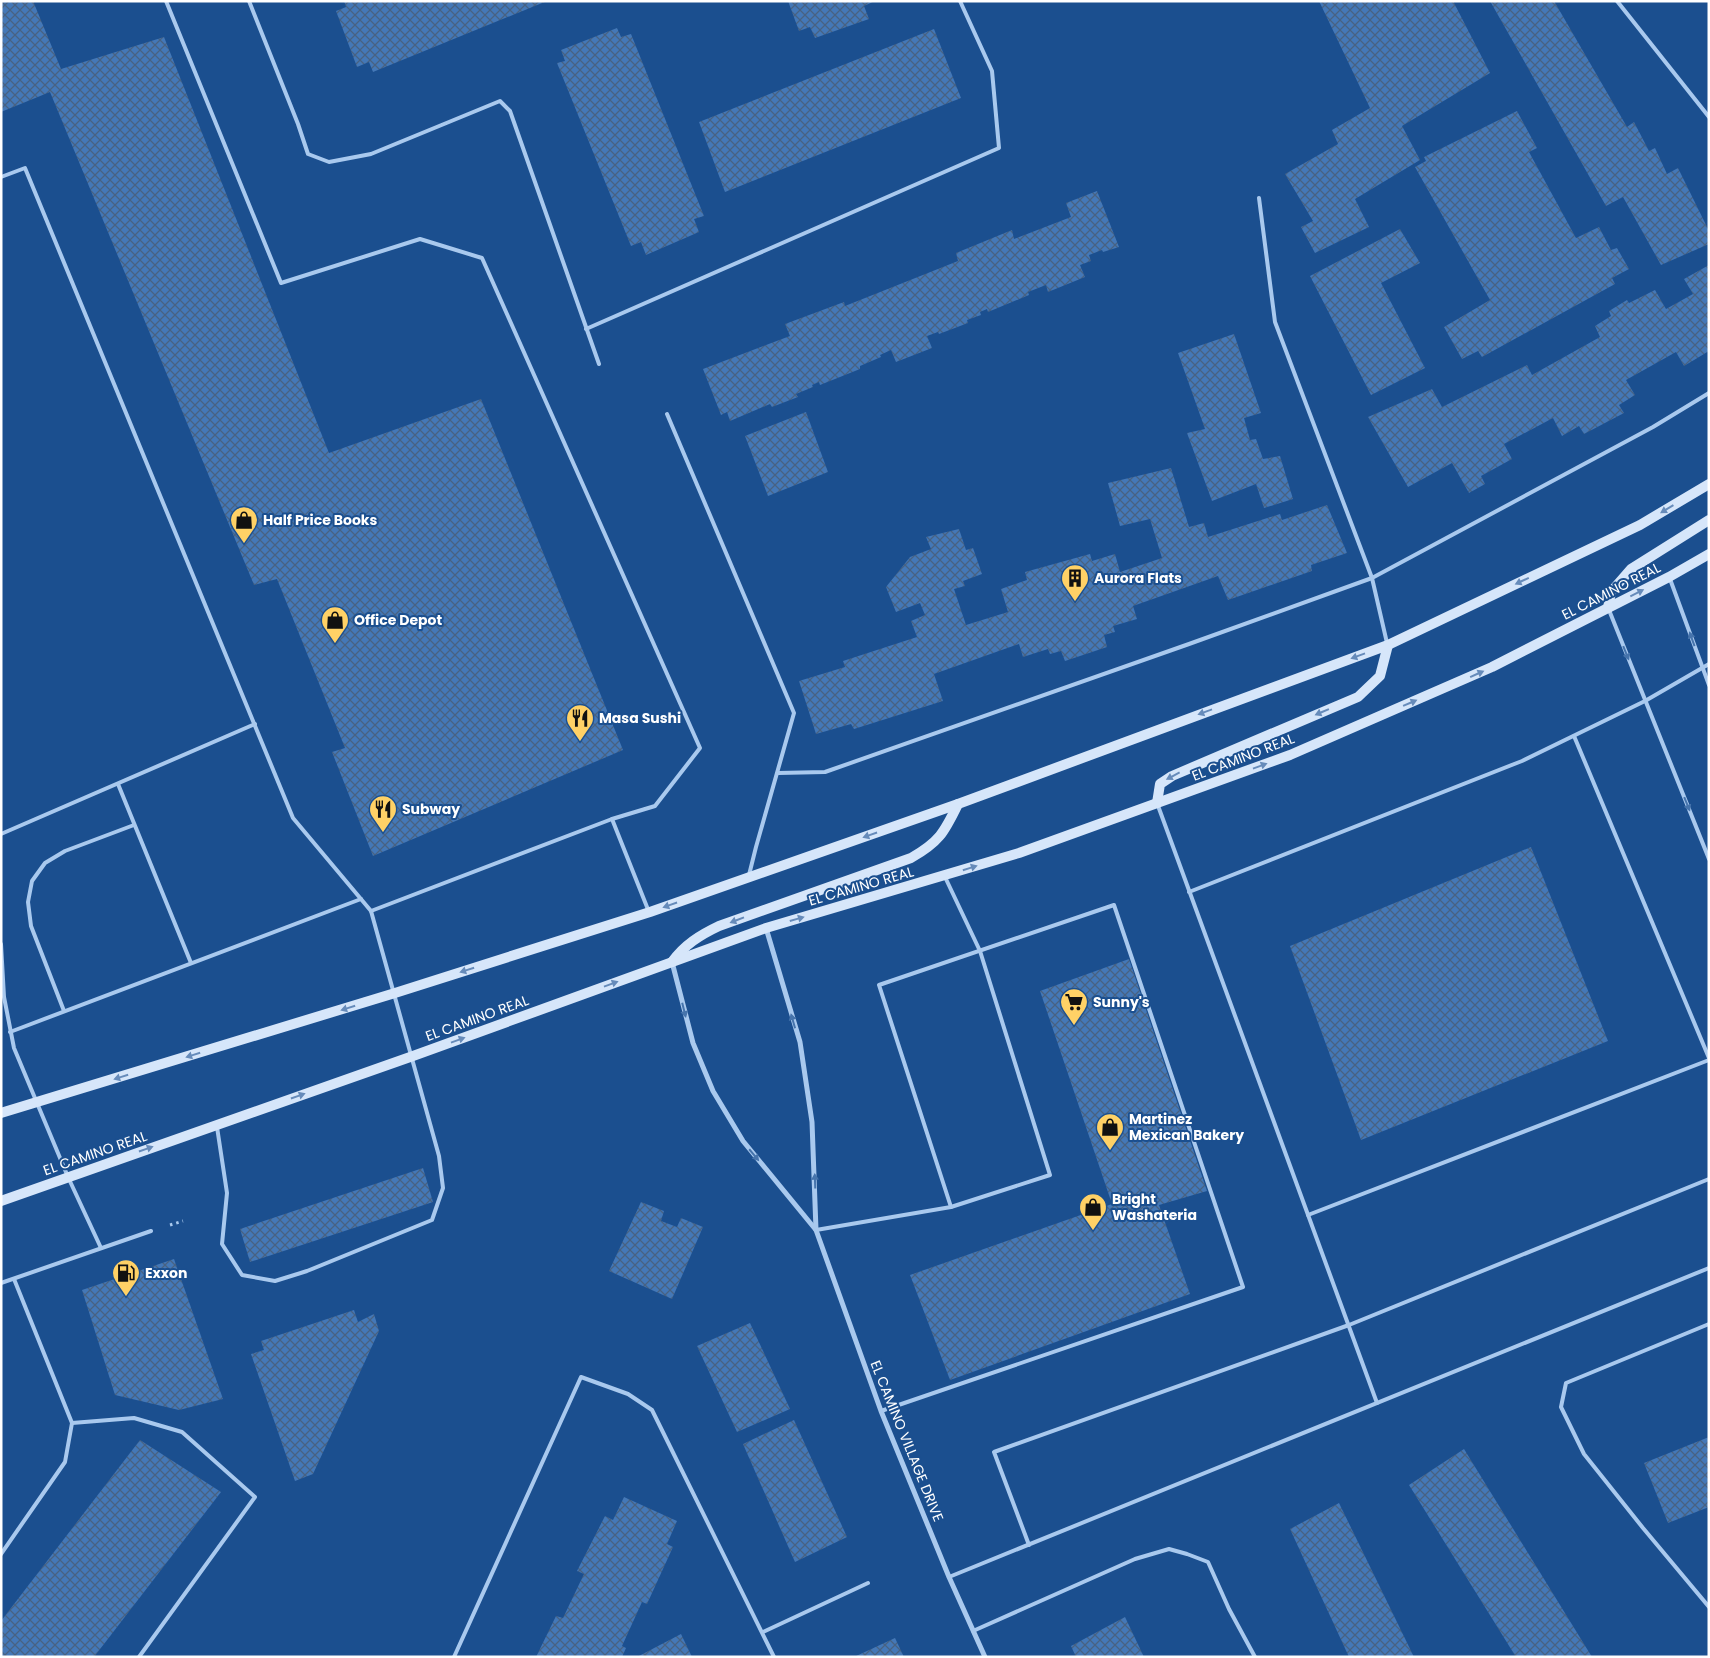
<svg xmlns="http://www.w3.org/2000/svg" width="1710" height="1658" viewBox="0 0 1710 1658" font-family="Poppins,sans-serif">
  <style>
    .building { fill: url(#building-cross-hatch) }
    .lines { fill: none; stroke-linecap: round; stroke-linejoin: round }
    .path { stroke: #a9c9ee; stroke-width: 3; stroke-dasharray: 2.5 4; stroke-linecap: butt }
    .lane { stroke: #a9c9ee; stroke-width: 4 }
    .street { stroke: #a9c9ee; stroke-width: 5 }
    .secondary { stroke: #d6e6fa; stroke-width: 10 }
    .oneway { fill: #668bba }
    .oneway2 { fill: #4674ac }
    .labels { text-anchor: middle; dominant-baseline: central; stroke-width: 4; stroke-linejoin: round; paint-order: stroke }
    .poi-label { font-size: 14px; font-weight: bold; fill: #fff; stroke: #1b4f8f; text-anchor: start }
    .street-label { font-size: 14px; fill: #fff; stroke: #1b4f8f }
  </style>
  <defs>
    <pattern id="building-cross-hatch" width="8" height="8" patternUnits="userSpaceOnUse" patternTransform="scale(1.25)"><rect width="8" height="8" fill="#4478b7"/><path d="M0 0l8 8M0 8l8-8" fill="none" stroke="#486282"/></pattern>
  </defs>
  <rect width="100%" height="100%" fill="#1b4f8f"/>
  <g class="building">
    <polygon points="1,1 33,1 61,69 164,37 329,453 481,399 623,750 373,856 332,752 345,748 277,579 254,585 50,92 1,112"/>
    <polygon points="344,1 547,1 373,72 369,62 357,67 336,11 346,7"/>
    <polygon points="788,1 875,1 864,6 869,19 815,38 810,27 799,31"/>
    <polygon points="1319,1 1453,1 1490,73 1402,126 1420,160 1355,199 1369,227 1315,253 1301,227 1313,221 1285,174 1338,144 1332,130 1370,108"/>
    <polygon points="1490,1 1554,1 1627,127 1634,122 1649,151 1655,148 1667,174 1678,168 1709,231 1709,244 1661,265 1623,197 1606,206"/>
    <polygon points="617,28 621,37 631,34 704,216 694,219 699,232 646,255 641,242 631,246 557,63 565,61 561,50"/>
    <polygon points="934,29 961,98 725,192 699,122"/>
    <polygon points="1517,111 1537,148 1529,152 1576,238 1599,227 1611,250 1617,248 1629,269 1612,278 1615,284 1482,357 1478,351 1462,359 1444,327 1490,300 1415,167 1426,161 1424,157"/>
    <polygon points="1097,191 1119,247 1103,252 1102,250 1089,255 1091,261 1080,265 1085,277 1048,292 1046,285 1028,292 1029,295 988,312 987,309 980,312 981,315 967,320 968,323 939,334 938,332 927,336 932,348 896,362 891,350 880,355 881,357 860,366 860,369 820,385 819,382 812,385 813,387 796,394 798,397 772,407 770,404 730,421 727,412 721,415 703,369 790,336 785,324 844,302 845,306 958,261 956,253 1012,230 1014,239 1071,217 1066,203"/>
    <polygon points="1400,229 1420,263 1381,283 1425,368 1371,395 1310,276"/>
    <polygon points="1709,265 1709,351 1684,366 1676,352 1626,380 1635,395 1619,405 1624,413 1584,434 1579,426 1562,436 1553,418 1504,444 1512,459 1481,476 1485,484 1469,493 1452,463 1408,487 1368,417 1432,389 1442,407 1527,365 1532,375 1600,337 1595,326 1611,316 1609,311 1627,300 1629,303 1655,290 1666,309 1693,294 1684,279"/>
    <polygon points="1234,334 1261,413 1244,418 1250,440 1256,439 1263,459 1280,456 1293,499 1264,508 1256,484 1212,501 1187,433 1205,429 1178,353"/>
    <polygon points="806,412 828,472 768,496 745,436"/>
    <polygon points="1171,468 1189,527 1204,523 1208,537 1280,514 1282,520 1327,505 1347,553 1311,565 1312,571 1228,600 1218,576 1133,606 1137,619 1113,626 1115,632 1104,635 1107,647 1065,661 1061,651 1050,654 1048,649 1023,657 1019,644 934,674 943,701 854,729 851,724 816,734 799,681 845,667 843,661 917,637 911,621 925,615 920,603 896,612 886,587 910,557 931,549 926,537 959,529 966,550 973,548 982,574 963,581 965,586 954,589 966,625 1008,612 1001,589 1027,580 1025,572 1090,554 1092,561 1115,554 1120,572 1162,558 1150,519 1120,526 1108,483"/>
    <polygon points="1531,847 1608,1041 1361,1140 1290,946"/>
    <polygon points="1129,959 1207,1191 1159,1205 1190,1294 950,1380 910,1275 1112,1204 1040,991"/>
    <polygon points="423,1168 433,1202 250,1262 240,1229"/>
    <polygon points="641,1202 664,1211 661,1221 677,1227 681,1218 703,1227 672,1299 609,1271"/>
    <polygon points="174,1259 223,1399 179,1410 115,1395 82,1290"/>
    <polygon points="354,1310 358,1322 374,1314 379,1331 313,1474 295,1481 251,1354 264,1350 261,1341"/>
    <polygon points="750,1323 790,1409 737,1432 697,1346"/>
    <polygon points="794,1420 847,1537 795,1562 743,1444"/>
    <polygon points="1709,1437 1709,1507 1668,1523 1644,1463"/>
    <polygon points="140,1440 221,1492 94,1657 1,1657 1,1621"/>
    <polygon points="1464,1449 1592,1657 1516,1657 1409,1485"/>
    <polygon points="624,1497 677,1521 667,1544 673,1547 647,1604 642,1602 622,1646 626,1648 622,1657 536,1657 556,1616 563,1618 584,1574 577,1571 605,1516 613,1520"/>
    <polygon points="1339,1503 1414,1657 1349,1657 1290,1529"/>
    <polygon points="1125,1617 1144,1657 1076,1657 1071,1646"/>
    <polygon points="681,1634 692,1657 637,1657"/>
    <polygon points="895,1638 904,1657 854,1657"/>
  </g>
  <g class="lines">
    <polyline class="path" points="170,1225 183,1221"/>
    <g class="lane">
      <polyline points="166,1 281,283 420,239 482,258 700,748 655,806 612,819"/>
      <polyline points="249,1 298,124 308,154 329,162 371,154 500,101 510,111 599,364"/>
      <polyline points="1617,1 1709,117"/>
      <polyline points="1,177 25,168 293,818 371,911 439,1156 443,1188 432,1220 307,1271 275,1281 242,1275 222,1244 227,1193 217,1127"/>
      <polyline points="1259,198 1275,322 1372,578 1387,643"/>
      <polyline points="586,329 999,148 992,71 960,1"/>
      <polyline points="667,414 794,713 756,847 749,875"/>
      <polyline points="1670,579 1709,685"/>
      <polyline points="1609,610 1709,859"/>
      <polyline points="1574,736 1709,1058"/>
      <polyline points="778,773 825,772 1189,644 1372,578 1653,427 1709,393"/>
      <polyline points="118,784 191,963"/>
      <polyline points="1157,803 1377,1403"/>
      <polyline points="1,834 255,724"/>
      <polyline points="1189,892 1522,761 1645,701 1709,664"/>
      <polyline points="371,911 612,819 649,912"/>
      <polyline points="1,944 4,997 14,1048 68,1177 101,1248"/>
      <polyline points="64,1011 31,926 28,902 32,881 45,863 65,851 134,825"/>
      <polyline points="10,1032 361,899"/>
      <polyline points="1308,1215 1709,1060"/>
      <polyline points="816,1230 951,1207 1050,1175 980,951 945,877"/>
      <polyline points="1,1283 151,1231"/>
      <polyline points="1709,1324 1566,1383 1561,1407 1584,1454 1643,1528 1709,1607"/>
      <polyline points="881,1411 1243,1287 1114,905 879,985 951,1207"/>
      <polyline points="72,1423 134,1418 182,1432 255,1497 139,1657"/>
      <polyline points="1029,1545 994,1452 1349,1325 1709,1179"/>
      <polyline points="1,1554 65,1462 72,1423 14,1279"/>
      <polyline points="949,1577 1709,1268"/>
      <polyline points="973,1631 1135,1559 1169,1549 1187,1554 1208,1562 1229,1609 1255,1657"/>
      <polyline points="763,1632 868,1583"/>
      <polyline points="454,1657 581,1377 628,1394 652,1410 774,1657"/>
    </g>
    <g class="street">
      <polyline points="766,928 800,1042 812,1122 816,1230 881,1411 949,1577 985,1657"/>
      <polyline points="672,962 693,1043 713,1091 743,1141 816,1230"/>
    </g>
    <g class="secondary">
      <polyline points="1608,608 1611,592 1631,569 1709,520"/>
      <polyline points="1157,803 1160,784 1172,776 1358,697 1380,676 1388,645"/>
      <path d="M672 962C684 945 700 935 719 926L911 858C939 842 944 833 958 804"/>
      <polyline points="1,1113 395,993 650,912 958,804 1388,645 1640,525 1709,484"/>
      <polyline points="1,1201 413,1056 766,928 1019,853 1290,755 1492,667 1669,577 1709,554"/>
    </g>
  </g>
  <defs><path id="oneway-solid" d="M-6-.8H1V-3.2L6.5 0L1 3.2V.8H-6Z" transform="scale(1.25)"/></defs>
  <g class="oneway">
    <use href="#oneway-solid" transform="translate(1667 509) rotate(149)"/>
    <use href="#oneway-solid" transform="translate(1522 581) rotate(155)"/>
    <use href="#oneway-solid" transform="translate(1637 593) rotate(-27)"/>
    <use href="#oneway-solid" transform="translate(1358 656) rotate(160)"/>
    <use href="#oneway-solid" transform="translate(1477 674) rotate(-24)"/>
    <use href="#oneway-solid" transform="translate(1410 703) rotate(-23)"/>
    <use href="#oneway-solid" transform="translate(1205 712) rotate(160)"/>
    <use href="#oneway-solid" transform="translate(1322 712) rotate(157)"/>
    <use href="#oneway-solid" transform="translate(1260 766) rotate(-20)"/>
    <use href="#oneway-solid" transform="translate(1173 776) rotate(152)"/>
    <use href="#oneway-solid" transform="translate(870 835) rotate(161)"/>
    <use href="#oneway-solid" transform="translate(970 868) rotate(-17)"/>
    <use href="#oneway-solid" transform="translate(670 905) rotate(161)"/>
    <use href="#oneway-solid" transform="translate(797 919) rotate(-16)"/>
    <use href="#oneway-solid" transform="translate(737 920) rotate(159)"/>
    <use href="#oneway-solid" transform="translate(467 970) rotate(162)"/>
    <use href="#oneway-solid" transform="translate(611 984) rotate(-20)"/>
    <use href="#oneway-solid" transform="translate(348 1008) rotate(163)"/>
    <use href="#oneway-solid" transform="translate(458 1040) rotate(-20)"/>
    <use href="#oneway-solid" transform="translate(193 1055) rotate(163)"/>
    <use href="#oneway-solid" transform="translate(121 1077) rotate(163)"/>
    <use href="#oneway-solid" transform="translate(298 1096) rotate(-19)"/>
    <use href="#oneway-solid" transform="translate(146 1149) rotate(-19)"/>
  </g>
  <g class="oneway2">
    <use href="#oneway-solid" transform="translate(1692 639) rotate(-110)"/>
    <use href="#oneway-solid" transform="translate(1626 653) rotate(68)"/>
    <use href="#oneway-solid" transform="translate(1687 804) rotate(68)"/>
    <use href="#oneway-solid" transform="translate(684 1010) rotate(76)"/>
    <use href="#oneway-solid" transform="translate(793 1021) rotate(-106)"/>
    <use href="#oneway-solid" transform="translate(754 1155) rotate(50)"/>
    <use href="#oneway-solid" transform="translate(815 1181) rotate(-92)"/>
  </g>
  <defs>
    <g id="shop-pin" transform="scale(1.4375)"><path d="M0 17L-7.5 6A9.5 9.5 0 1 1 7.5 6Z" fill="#ffd166" stroke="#1b4f8f"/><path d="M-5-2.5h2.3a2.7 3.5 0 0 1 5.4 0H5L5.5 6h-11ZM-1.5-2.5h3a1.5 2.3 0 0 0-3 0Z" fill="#111"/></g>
    <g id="building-pin" transform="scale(1.4375)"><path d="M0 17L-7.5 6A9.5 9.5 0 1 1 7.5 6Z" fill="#ffd166" stroke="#1b4f8f"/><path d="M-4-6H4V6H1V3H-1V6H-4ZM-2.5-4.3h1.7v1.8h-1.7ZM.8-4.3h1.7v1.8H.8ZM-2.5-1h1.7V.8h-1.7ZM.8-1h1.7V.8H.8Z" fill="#111"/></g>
    <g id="restaurant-pin" transform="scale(1.4375)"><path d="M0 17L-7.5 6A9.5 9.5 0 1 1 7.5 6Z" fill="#ffd166" stroke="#1b4f8f"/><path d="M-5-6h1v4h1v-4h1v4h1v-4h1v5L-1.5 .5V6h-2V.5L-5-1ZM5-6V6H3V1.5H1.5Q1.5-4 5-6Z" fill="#111"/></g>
    <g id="supermarket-pin" transform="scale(1.4375)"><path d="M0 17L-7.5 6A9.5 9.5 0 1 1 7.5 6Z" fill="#ffd166" stroke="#1b4f8f"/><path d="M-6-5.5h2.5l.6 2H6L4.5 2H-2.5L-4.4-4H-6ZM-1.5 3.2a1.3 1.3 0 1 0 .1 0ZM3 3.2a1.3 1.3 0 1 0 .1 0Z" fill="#111"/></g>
    <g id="fuel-pin" transform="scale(1.4375)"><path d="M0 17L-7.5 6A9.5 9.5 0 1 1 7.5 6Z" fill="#ffd166" stroke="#1b4f8f"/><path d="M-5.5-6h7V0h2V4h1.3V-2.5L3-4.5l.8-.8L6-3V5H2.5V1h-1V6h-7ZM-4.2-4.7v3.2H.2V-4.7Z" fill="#111"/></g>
  </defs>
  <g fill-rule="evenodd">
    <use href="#shop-pin" x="244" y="520"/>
    <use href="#building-pin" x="1075" y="578"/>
    <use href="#shop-pin" x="335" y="620"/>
    <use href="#restaurant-pin" x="580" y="718"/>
    <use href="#restaurant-pin" x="383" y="809"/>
    <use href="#supermarket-pin" x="1074" y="1002"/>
    <use href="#shop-pin" x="1110" y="1127"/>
    <use href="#shop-pin" x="1093" y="1207"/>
    <use href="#fuel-pin" x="126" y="1273"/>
  </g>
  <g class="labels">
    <g class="poi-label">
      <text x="263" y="520">Half Price Books</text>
      <text x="1094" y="578">Aurora Flats</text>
      <text x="354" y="620">Office Depot</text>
      <text x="599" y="718">Masa Sushi</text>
      <text x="402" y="809">Subway</text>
      <text x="1093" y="1002">Sunny's</text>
      <text x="1129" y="1119">Martinez<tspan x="1129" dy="16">Mexican Bakery</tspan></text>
      <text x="1112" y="1199">Bright<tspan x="1112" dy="16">Washateria</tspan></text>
      <text x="145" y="1273">Exxon</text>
    </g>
    <g class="street-label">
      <text transform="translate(1611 591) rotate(-27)">EL CAMINO REAL</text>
      <text transform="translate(1243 757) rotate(-21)">EL CAMINO REAL</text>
      <text transform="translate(861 886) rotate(-16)">EL CAMINO REAL</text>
      <text transform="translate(477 1018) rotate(-20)">EL CAMINO REAL</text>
      <text transform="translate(95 1153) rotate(-19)">EL CAMINO REAL</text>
      <text transform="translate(907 1441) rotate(68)">EL CAMINO VILLAGE DRIVE</text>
    </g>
  </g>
  <rect width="1710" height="1658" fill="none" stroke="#ffffff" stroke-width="5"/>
</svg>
